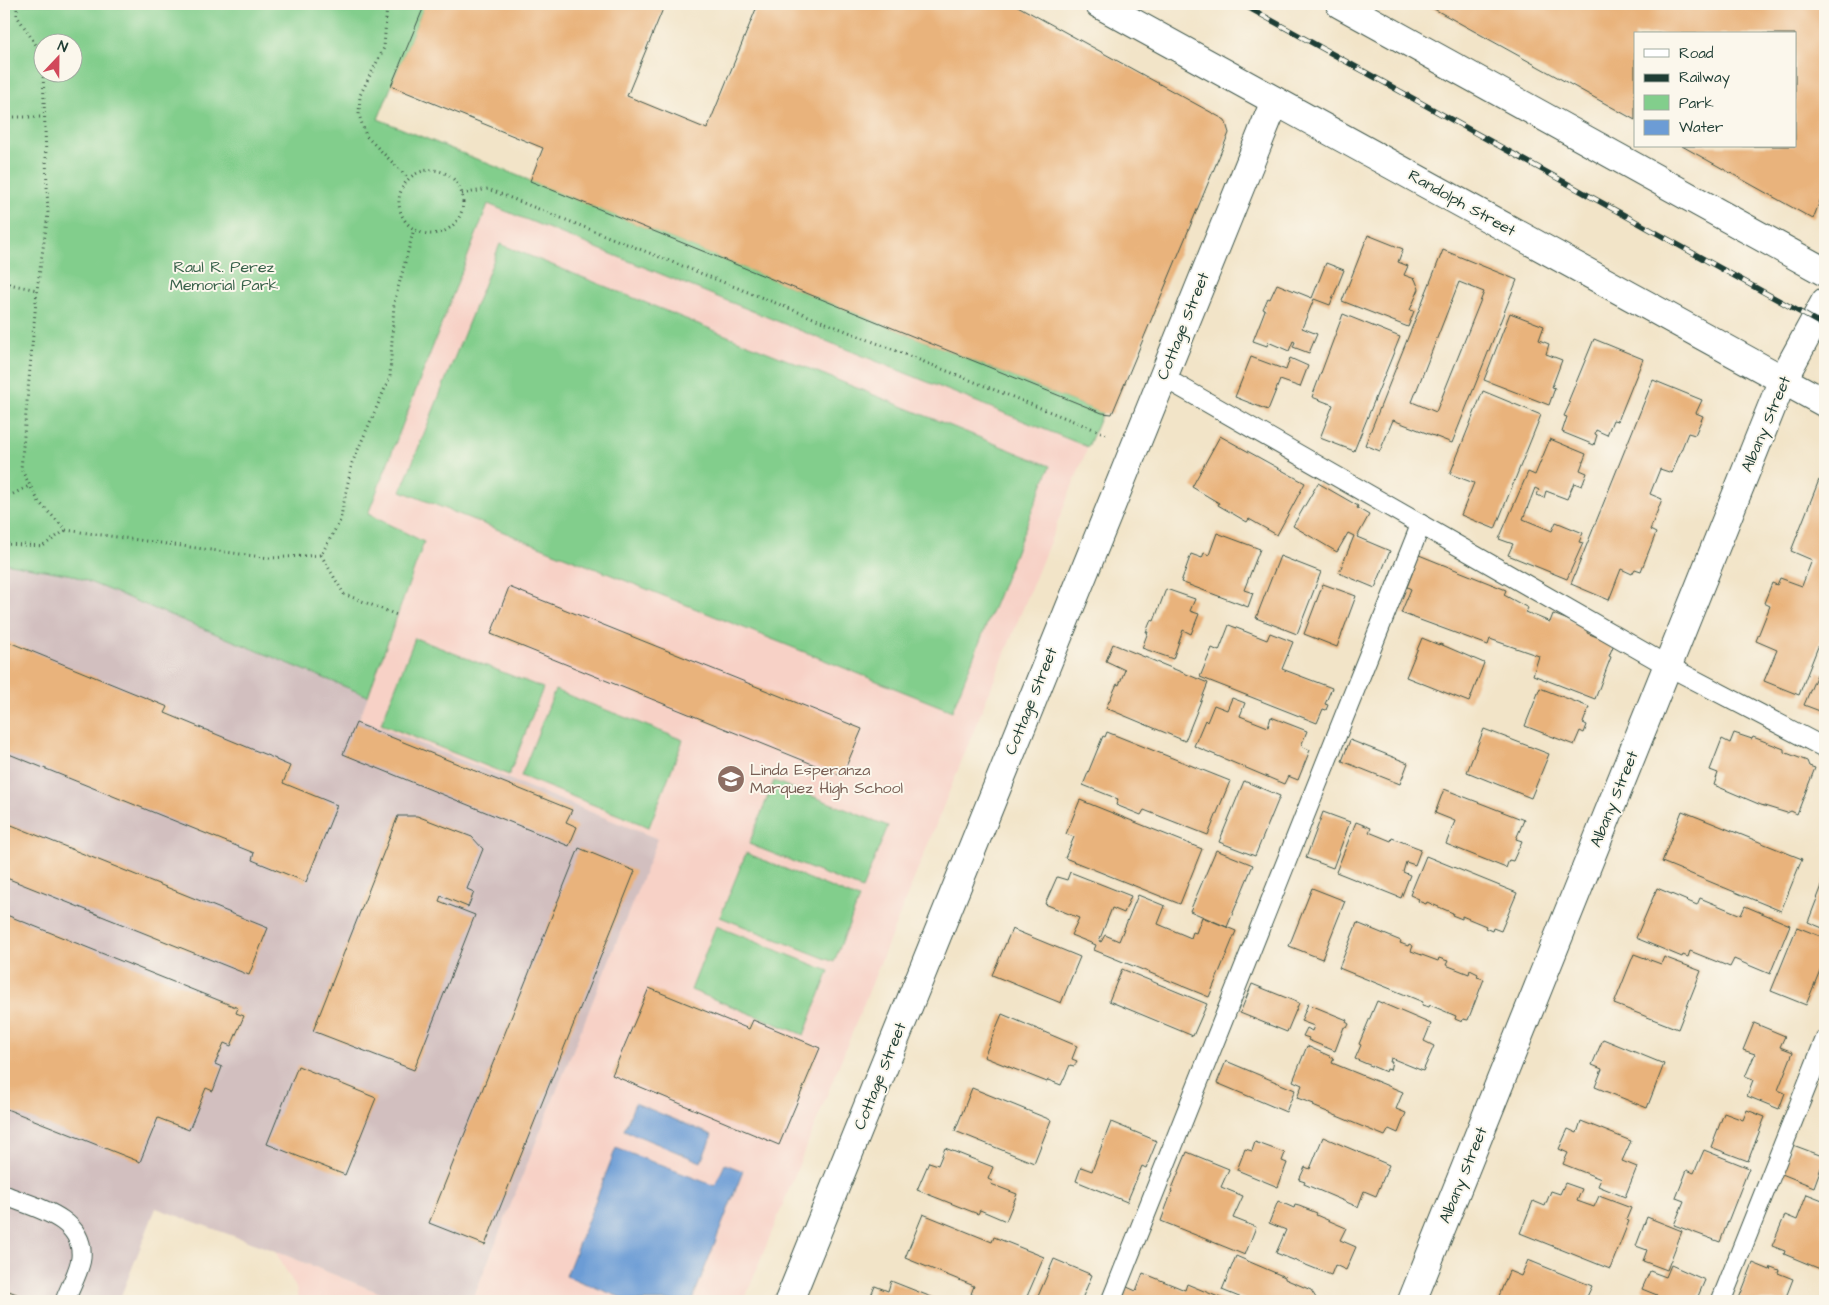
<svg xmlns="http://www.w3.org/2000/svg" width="1829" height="1305" viewBox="0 0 1829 1305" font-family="'Architects Daughter',sans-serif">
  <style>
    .built { fill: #f7d1c6 }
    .industrial { fill: #d2bfbf }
    .green { fill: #82ce8c; stroke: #508660; fill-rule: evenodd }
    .water { fill: #6c9cd5; stroke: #466c84 }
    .building { fill: #e9b37b; fill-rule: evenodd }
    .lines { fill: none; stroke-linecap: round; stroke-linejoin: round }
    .service-casing { stroke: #3f564a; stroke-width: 21 }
    .minor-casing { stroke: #3f564a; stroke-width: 30 }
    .tertiary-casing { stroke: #3f564a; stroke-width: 30 }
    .path { stroke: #3f564a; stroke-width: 3; stroke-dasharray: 1 4; stroke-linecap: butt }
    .service { stroke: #fff; stroke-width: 19 }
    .minor { stroke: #fff; stroke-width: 28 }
    .tertiary { stroke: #fff; stroke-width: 28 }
    .rail-casing { stroke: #1f3d34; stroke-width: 5.5 }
    .rail { stroke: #fbf7ec; stroke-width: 4; stroke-dasharray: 11; stroke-linecap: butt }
    .labels { text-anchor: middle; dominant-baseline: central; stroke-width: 4; stroke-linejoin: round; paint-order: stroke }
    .street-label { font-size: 16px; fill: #1f3d34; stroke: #fbf7ec }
    .park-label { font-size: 16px; fill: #38614a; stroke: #fbf7ec }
    .education-label { font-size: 16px; fill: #785e54; stroke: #fbf7ec; text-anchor: start }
  </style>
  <rect width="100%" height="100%" fill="#fbf7ec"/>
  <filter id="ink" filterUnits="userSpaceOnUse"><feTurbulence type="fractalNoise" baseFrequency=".02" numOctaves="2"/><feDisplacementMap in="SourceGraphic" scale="10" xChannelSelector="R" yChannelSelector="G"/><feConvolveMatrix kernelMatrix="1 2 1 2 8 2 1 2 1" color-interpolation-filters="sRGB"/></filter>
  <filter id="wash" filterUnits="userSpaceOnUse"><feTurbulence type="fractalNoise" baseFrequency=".0096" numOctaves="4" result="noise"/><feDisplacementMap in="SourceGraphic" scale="20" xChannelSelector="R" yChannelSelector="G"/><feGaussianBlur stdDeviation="1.12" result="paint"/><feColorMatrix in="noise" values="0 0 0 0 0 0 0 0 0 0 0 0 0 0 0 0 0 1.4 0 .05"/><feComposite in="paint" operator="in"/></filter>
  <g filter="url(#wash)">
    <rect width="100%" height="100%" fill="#f2e4c8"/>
    <g class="built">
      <polygon points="488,204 1088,447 744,1301 472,1301 657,839 359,719 424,542 368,514"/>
      <polygon points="275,1251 400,1301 298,1301 296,1288"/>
    </g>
    <polygon class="industrial" points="4,563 72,575 368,696 359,719 658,839 472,1301 400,1301 275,1251 156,1208 119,1301 4,1301"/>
    <g class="green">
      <path d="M4 4H425L378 119 1102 413 1088 447 488 204 368 514 424 542 368 696 72 575 4 563ZM42 42H72V72H42Z"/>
      <polygon points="500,244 1050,466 952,711 401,491"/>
      <polygon points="415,638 543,688 509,775 381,724"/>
      <polygon points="555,690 683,740 649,827 521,776"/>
      <polygon points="774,781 888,826 862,889 749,844"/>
      <polygon points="746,853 859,899 834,962 720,917"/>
      <polygon points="716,926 829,971 804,1035 691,990"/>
    </g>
    <g class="water">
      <polygon points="635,1103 712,1135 701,1162 624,1130"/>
      <polygon points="616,1148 715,1186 725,1164 743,1171 692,1301 630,1301 566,1276"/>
    </g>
    <g id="blocks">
      <g class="building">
        <polygon points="425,4 665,4 627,96 707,129 758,4 1014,4 1225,120 1229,133 1112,414 1102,413 530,181 543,148 391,86"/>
        <polygon points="1425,4 1825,4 1825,188 1813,219 1682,146 1795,146 1795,34 1635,34 1635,120"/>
        <polygon points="1368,235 1403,249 1398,262 1408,266 1404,275 1415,279 1419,289 1410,310 1414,311 1408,327 1342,301"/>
        <path d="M1443 250 1517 280 1452 443 1393 420 1380 451 1365 445ZM1459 282 1484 292 1436 412 1412 402Z"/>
        <polygon points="1326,263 1344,270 1330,305 1314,299 1302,328 1317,334 1309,353 1293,347 1295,342 1293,341 1289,351 1268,342 1267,346 1253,341 1265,310 1263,309 1268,298 1270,299 1277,284 1312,298"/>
        <polygon points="1510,313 1544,326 1539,340 1549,344 1546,354 1562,360 1552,387 1555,388 1549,405 1484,380"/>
        <polygon points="1343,314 1400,337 1354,451 1320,438 1333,405 1312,397"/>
        <polygon points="1594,339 1643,359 1618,421 1613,420 1607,435 1596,430 1595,434 1597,435 1594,445 1562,432 1567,417 1564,416 1570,403 1568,402"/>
        <polygon points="1251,357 1286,370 1290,358 1308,366 1300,387 1280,380 1268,410 1235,397"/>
        <polygon points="1653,380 1702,400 1696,413 1703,416 1695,435 1688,433 1672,473 1660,469 1650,494 1662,499 1650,530 1656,533 1641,571 1635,569 1632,574 1621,569 1609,600 1571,584"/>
        <polygon points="1483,391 1541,415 1495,529 1461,515 1474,483 1450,474"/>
        <polygon points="1220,436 1305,483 1277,535 1249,519 1247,522 1218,505 1219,503 1192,487"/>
        <polygon points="1550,439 1586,454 1580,470 1587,473 1582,486 1574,483 1567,499 1546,491 1544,498 1537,495 1539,490 1535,488 1523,519 1552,531 1556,522 1583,533 1579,542 1583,543 1567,579 1508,555 1513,544 1499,539 1528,472 1535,475"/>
        <polygon points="1819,480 1825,482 1825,629 1799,695 1764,681 1777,650 1756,641 1770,606 1764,603 1772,583 1777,585 1780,578 1802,586 1812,560 1791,551"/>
        <polygon points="1318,483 1358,506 1357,508 1369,515 1357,537 1390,551 1375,588 1339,573 1354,536 1348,533 1337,552 1293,526"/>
        <polygon points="1217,533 1260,549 1244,590 1253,593 1248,607 1181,582 1191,554 1202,558 1204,553 1209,555"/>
        <polygon points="1419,555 1506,590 1504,595 1528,608 1526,612 1550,622 1553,614 1588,628 1587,633 1614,644 1609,656 1611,657 1595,699 1533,675 1539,656 1490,639 1488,645 1401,613 1411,589 1407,587"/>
        <polygon points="1280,556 1321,572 1297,634 1256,618"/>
        <polygon points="1323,584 1356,596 1337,647 1304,634"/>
        <polygon points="509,587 862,729 842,776 491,634"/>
        <polygon points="1166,589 1195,599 1190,611 1199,614 1191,634 1183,630 1173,659 1142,648 1148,632 1146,632 1151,620 1154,621"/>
        <polygon points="1229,625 1267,640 1270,633 1293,642 1282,669 1332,688 1325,704 1328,705 1326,710 1323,709 1317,723 1200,677 1212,648 1219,651"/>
        <polygon points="1422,638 1439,645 1440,644 1484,663 1469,702 1406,677"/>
        <polygon points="4,640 168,707 165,713 276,759 276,760 290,766 283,783 337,805 306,882 252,860 254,853 4,752"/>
        <polygon points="1113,644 1208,683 1185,741 1106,708 1117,684 1119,685 1125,670 1106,661"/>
        <polygon points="1818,672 1825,675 1825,713 1804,705"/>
        <polygon points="1540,688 1589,707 1583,723 1587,725 1584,733 1580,731 1574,745 1525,726"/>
        <polygon points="1232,698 1245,703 1240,716 1268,727 1271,717 1307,731 1301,746 1310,750 1298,780 1288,776 1284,784 1194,746 1205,720 1207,722 1214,705 1227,710"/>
        <polygon points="356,723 572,810 566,822 577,827 569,846 343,754"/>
        <polygon points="1484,729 1549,754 1531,798 1467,772"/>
        <polygon points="1107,732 1230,781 1208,835 1144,810 1141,815 1116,805 1118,799 1083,785 1103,736 1105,737"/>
        <polygon points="1734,733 1752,739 1753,737 1784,749 1784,752 1807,761 1809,766 1815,768 1797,814 1791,811 1787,813 1761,805 1714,785 1718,773 1710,770 1722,739 1730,743"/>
        <polygon points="1350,740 1408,763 1400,784 1342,761"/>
        <polygon points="1244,781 1280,796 1255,856 1219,842"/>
        <polygon points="1444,789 1524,820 1516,839 1522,841 1513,861 1509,860 1506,868 1446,844 1455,821 1435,813"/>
        <polygon points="1080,800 1202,849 1180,904 1065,858 1074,837 1066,834"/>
        <polygon points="1682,811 1802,859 1781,911 1662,862"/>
        <polygon points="1323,812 1350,822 1333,868 1306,858"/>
        <polygon points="398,816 417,816 472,837 483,849 467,889 474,892 468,907 441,896 439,901 475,915 414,1070 313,1031"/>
        <polygon points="4,822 268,928 249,975 4,877"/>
        <polygon points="1356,822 1371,828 1369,832 1391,841 1392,838 1421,849 1415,865 1406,862 1403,872 1410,875 1401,898 1336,872"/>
        <polygon points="579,848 635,871 485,1245 429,1223"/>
        <polygon points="1216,850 1253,865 1227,927 1190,911"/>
        <polygon points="1426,856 1517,893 1501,931 1493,928 1492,931 1485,928 1486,926 1462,916 1462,919 1452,915 1453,913 1427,902 1426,904 1418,901 1419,899 1410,895"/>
        <polygon points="1070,872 1131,896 1124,913 1112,908 1099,941 1101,942 1105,935 1119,941 1138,895 1165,906 1158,924 1191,938 1193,932 1196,933 1202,917 1236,931 1209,997 1094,950 1096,945 1071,935 1079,918 1045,904 1057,877 1067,880"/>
        <polygon points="1825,878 1825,929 1808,922"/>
        <polygon points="1312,888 1345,901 1322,959 1289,946"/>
        <polygon points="1657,888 1697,905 1700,898 1741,915 1745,906 1790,925 1770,974 1734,959 1730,967 1690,951 1688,957 1683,955 1682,957 1636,938"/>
        <polygon points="4,914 238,1008 236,1013 244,1016 231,1046 224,1043 215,1064 222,1067 213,1091 206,1088 189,1130 158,1118 140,1162 4,1108"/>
        <polygon points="1357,923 1401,941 1400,943 1408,946 1409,944 1413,946 1411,951 1438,961 1439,958 1448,961 1446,965 1469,974 1470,970 1478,974 1477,977 1484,979 1468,1020 1463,1019 1462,1022 1455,1019 1456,1016 1430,1005 1429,1007 1422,1005 1423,1002 1339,968"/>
        <polygon points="1797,927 1825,938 1825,958 1806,1005 1771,991"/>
        <polygon points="1012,929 1080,957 1061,1003 992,975"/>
        <polygon points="1634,954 1661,964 1664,957 1701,971 1678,1029 1614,1004"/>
        <polygon points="1122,969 1207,1004 1193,1036 1109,1001"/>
        <polygon points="1252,984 1299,1003 1287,1032 1240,1013"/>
        <polygon points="649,988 749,1029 753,1020 820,1048 779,1145 612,1075"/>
        <polygon points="1377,1001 1431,1024 1424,1041 1434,1046 1423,1071 1391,1058 1390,1062 1392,1062 1390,1070 1387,1069 1386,1072 1355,1059 1361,1045 1359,1044"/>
        <polygon points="1308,1004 1347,1020 1346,1022 1349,1024 1347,1028 1344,1027 1335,1051 1308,1040 1309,1038 1303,1036 1307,1028 1312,1031 1314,1026 1301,1021"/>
        <polygon points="1002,1014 1077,1046 1072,1059 1077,1061 1074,1066 1070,1065 1061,1085 1048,1080 1047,1082 984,1057"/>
        <polygon points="1754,1023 1785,1036 1780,1047 1793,1052 1778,1090 1785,1093 1779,1109 1747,1096 1753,1080 1745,1077 1755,1054 1743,1050"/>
        <polygon points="1603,1039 1664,1064 1647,1108 1595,1087 1602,1069 1592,1065"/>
        <polygon points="1307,1046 1334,1058 1332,1063 1403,1092 1396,1109 1406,1113 1398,1133 1389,1129 1385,1136 1313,1106 1314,1104 1297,1098 1302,1085 1293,1081"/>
        <polygon points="1226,1061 1295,1090 1286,1112 1217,1083"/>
        <polygon points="298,1066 376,1098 345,1175 267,1144"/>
        <polygon points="972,1088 1051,1120 1034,1163 955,1131"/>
        <polygon points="1747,1110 1765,1117 1748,1161 1711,1147 1724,1113 1743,1120"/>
        <polygon points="1581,1121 1631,1141 1622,1161 1637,1167 1625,1197 1598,1186 1601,1179 1563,1164 1568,1153 1559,1149 1568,1129 1577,1133"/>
        <polygon points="1111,1122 1157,1141 1146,1168 1142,1166 1127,1202 1076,1181 1081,1167 1092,1171"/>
        <polygon points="1323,1137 1389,1165 1376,1196 1364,1191 1358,1207 1304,1184 1305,1182 1299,1180 1305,1167 1310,1169"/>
        <polygon points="1255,1142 1285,1153 1282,1161 1287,1163 1278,1187 1237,1170 1245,1149 1252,1151"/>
        <polygon points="1793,1145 1825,1157 1814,1187 1782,1174"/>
        <polygon points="945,1148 993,1167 988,1179 992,1181 991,1184 1017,1194 1006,1221 980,1210 978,1214 917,1190 929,1162 938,1165"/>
        <polygon points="1704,1150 1749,1168 1720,1242 1674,1225 1684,1201 1676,1198 1687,1170 1694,1173"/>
        <polygon points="1187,1152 1229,1169 1221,1187 1243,1196 1233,1218 1256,1227 1245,1255 1161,1221 1172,1191 1171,1191"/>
        <polygon points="1565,1183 1582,1189 1577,1201 1594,1207 1599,1196 1631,1208 1626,1220 1629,1221 1610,1269 1520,1233 1533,1201 1545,1206 1551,1191 1560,1194"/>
        <polygon points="1807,1194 1825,1201 1825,1271 1784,1254 1785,1251 1772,1246 1785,1215 1797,1220"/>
        <polygon points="1278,1201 1294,1208 1295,1205 1299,1206 1317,1213 1316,1215 1346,1228 1340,1240 1356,1247 1346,1270 1335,1265 1331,1275 1276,1253 1286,1230 1269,1223"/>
        <polygon points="923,1214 992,1242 994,1237 1044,1257 1025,1301 988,1301 971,1294 974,1286 905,1258"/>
        <polygon points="1647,1217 1682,1231 1667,1270 1643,1261 1647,1250 1636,1246"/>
        <polygon points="1236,1256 1285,1277 1285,1279 1311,1290 1318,1301 1249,1301 1222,1290"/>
        <polygon points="1054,1259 1092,1275 1081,1301 1036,1301"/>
        <polygon points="1528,1260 1592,1286 1585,1301 1497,1301 1509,1271 1521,1276"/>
        <polygon points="1753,1263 1770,1270 1771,1267 1779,1270 1778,1273 1793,1279 1786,1297 1788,1298 1787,1301 1738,1301"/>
        <polygon points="1671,1265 1705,1280 1696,1301 1655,1301 1657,1295 1642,1289 1650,1271 1666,1277"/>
        <polygon points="1143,1273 1185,1290 1187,1284 1228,1301 1158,1301 1148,1297 1147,1301 1122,1301 1127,1287 1136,1291"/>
        <polygon points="891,1281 939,1300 938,1301 869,1301 875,1286 888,1291"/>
        <polygon points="4,1289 34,1301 4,1301"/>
      </g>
    </g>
  </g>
  <g filter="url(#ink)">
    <use href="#blocks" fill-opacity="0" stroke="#3f564a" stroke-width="1"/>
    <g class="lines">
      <g class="service-casing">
        <g id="service">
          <polyline points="1163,377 1668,666 1825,748"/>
          <path d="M4 1195C33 1207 85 1217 81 1258 80 1270 69 1289 65 1301"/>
          <polyline points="1111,1301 1421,524"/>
          <polyline points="1721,1301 1825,1040"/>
        </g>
      </g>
      <g class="minor-casing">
        <g id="minor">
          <polyline points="789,1301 1275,101"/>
          <polyline points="1412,1301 1783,379 1825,302"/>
        </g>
      </g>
      <g class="tertiary-casing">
        <g id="tertiary">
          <polyline points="1099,4 1825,403"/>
          <polyline points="1340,4 1825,272"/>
        </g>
      </g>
      <g class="path">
        <polyline points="17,4 17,16 42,54 42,70"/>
        <polyline points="387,4 384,48 360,95 359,115 366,136 409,179"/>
        <polyline points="43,72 48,214 37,290 21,469 39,502 66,530 269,558 321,555 340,521 352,463 390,377 394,303 414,229"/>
        <polyline points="4,117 44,117"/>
        <circle cx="431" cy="202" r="32"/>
        <polyline points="462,194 488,189 1106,434"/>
        <polyline points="4,283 37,290"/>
        <polyline points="13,494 31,485"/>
        <polyline points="4,544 43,546 66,530"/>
        <polyline points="321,555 344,594 397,615"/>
      </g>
      <use href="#service" class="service"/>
      <use href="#minor" class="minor"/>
      <use href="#tertiary" class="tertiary"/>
      <g class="rail-casing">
        <polyline id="rail" points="1242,4 1825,326"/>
      </g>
      <use href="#rail" class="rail"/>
    </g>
  </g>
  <defs>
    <g id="school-disc" transform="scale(1.4375)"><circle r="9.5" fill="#8d6e63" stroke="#fbf7ec"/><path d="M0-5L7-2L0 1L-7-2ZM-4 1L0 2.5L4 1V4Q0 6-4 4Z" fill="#fff"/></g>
  </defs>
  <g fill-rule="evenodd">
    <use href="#school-disc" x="731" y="779"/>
  </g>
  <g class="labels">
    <g class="street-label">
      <text transform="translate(1462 203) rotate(29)">Randolph Street</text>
      <text transform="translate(1183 326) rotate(-68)">Cottage Street</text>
      <text transform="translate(1766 424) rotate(-67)">Albany Street</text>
      <text transform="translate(1031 701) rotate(-68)">Cottage Street</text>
      <text transform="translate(1614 799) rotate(-68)">Albany Street</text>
      <text transform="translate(880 1076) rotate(-68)">Cottage Street</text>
      <text transform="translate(1463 1175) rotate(-68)">Albany Street</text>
    </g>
    <g class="park-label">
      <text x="224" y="267">Raul R. Perez<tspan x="224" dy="18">Memorial Park</tspan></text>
    </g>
    <g class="education-label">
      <text x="750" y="770">Linda Esperanza<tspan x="750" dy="18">Marquez High School</tspan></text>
    </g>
  </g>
  <rect width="1829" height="1305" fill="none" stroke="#fbf7ec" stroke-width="20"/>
  <rect x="1634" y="32" width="162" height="115" fill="#fbf7ec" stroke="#a3ada2"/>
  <rect x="1644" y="49" width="25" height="8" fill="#ffffff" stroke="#a3ada2"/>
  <text x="1679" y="58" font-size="15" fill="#1f3d34">Road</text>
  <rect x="1644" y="74" width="25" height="8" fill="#1f3d34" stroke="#a3ada2"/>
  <text x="1679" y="82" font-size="15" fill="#1f3d34">Railway</text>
  <rect x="1644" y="95" width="25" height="15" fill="#82ce8c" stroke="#a3ada2"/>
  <text x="1679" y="108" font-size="15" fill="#1f3d34">Park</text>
  <rect x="1644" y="120" width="25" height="15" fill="#6c9cd5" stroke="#a3ada2"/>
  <text x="1679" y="132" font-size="15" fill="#1f3d34">Water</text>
  <g transform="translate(58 58) rotate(22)"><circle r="24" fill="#fbf7ec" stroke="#a3ada2"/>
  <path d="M0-4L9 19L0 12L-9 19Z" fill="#d1495b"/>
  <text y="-8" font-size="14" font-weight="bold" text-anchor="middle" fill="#1f3d34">N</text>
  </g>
</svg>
